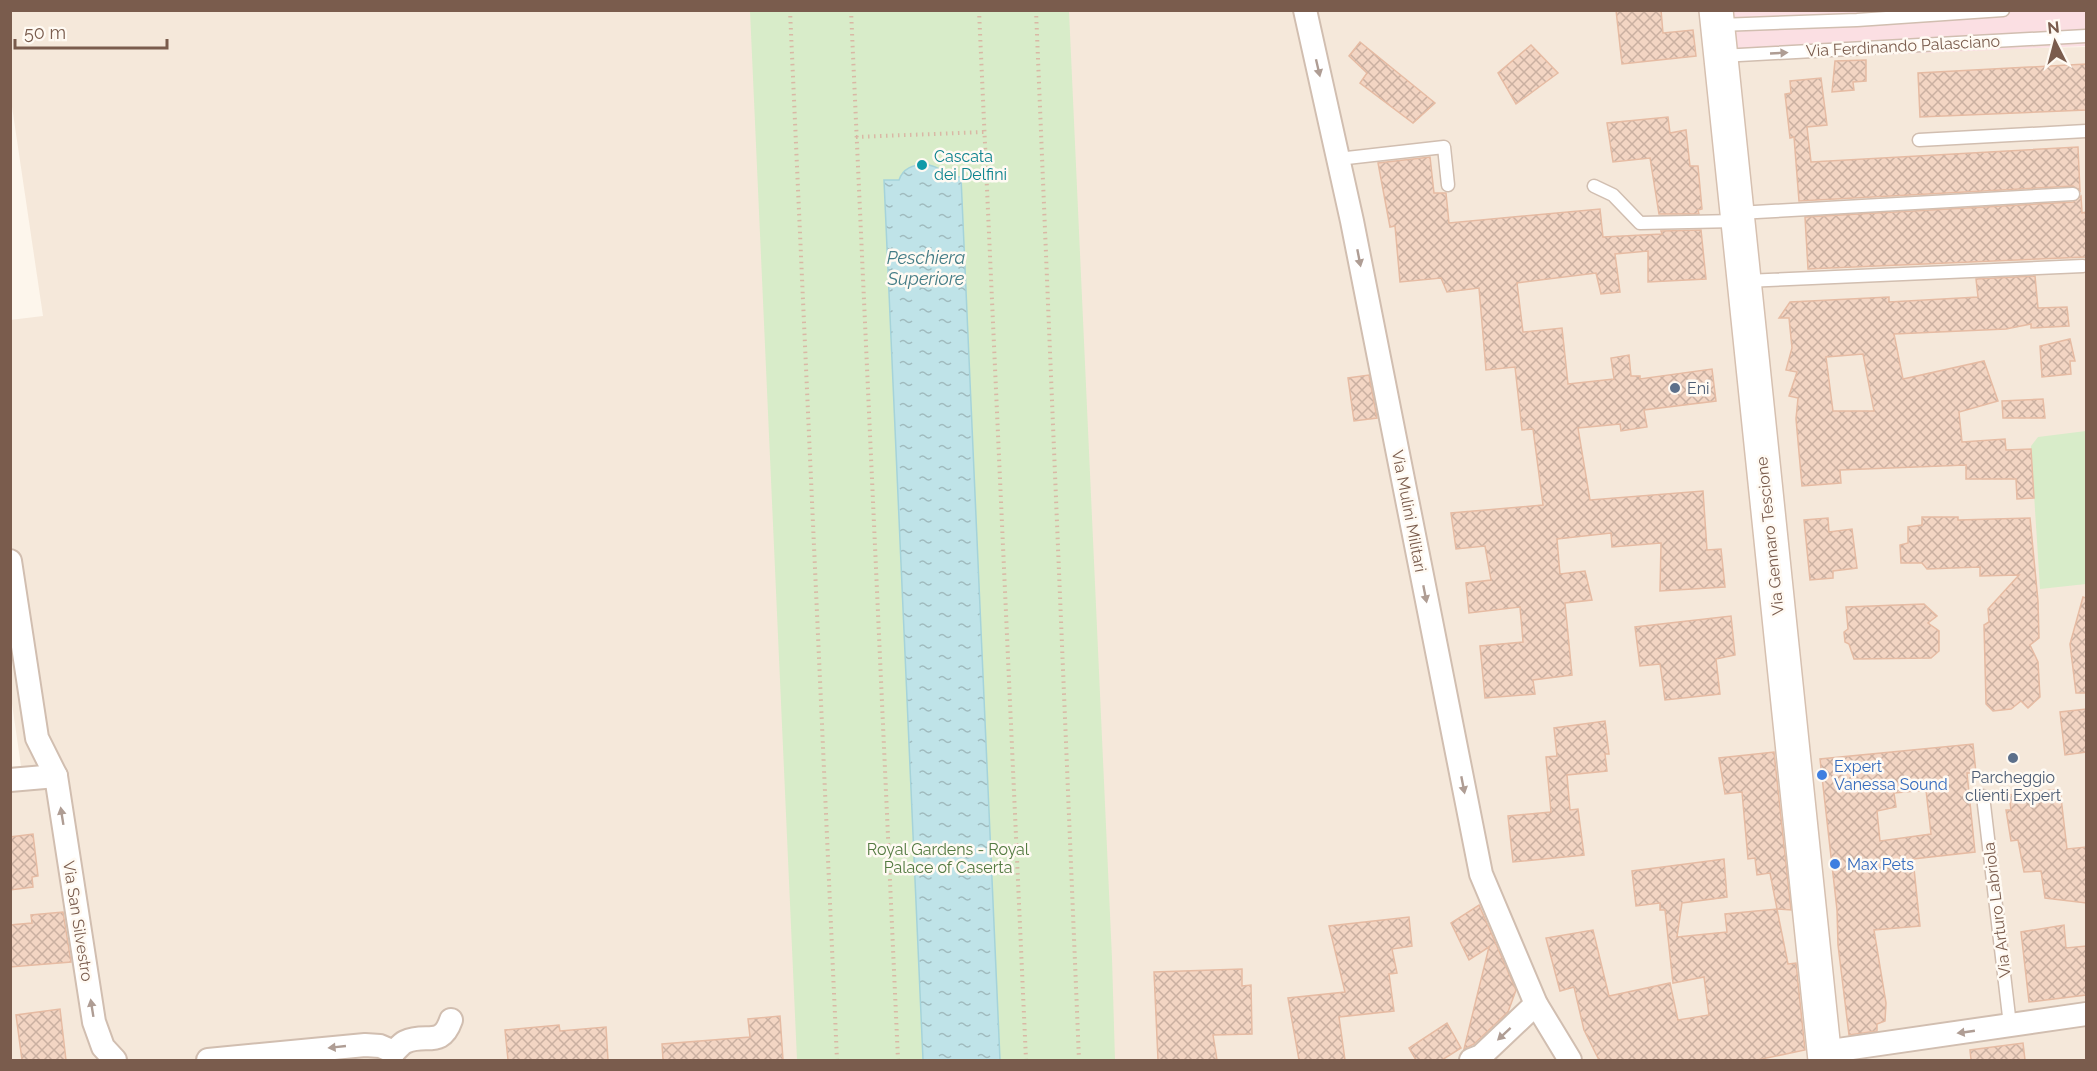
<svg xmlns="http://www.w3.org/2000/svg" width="2097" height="1071" viewBox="0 0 2097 1071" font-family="Raleway,sans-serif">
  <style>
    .residential { fill: #f5e8da }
    .medical { fill: #fbdfe3 }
    .park { fill: #d8ecc9 }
    .water { fill: url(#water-ripples); stroke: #a5d3da; stroke-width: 1.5 }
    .building { fill: url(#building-cross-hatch); stroke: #e6bba3; stroke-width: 1.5; fill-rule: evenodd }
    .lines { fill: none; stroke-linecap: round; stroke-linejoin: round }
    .lane-casing { stroke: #d1beb0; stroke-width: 15 }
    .street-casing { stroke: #d1beb0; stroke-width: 26 }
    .secondary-casing { stroke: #d6c0b0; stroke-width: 36 }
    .path { stroke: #d9b8a5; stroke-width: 4; stroke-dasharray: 1.5 4.5; stroke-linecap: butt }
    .lane { stroke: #fff; stroke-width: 12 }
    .street { stroke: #fff; stroke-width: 22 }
    .secondary { stroke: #fff; stroke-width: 33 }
    .oneway { fill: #af9d94 }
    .culture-dot { fill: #0f9aa8; stroke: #fffaf3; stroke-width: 2 }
    .service-dot { fill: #5c6f8a; stroke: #fffaf3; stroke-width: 2 }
    .shop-dot { fill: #3f7fe0; stroke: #fffaf3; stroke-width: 2 }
    .labels { text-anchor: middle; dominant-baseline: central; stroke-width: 5; stroke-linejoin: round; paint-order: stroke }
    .street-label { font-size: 16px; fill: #7a5c4d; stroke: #fffaf3 }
    .culture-label { font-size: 16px; fill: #0d838f; stroke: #fffaf3; text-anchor: start }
    .service-label { font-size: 16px; fill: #4e5e75; stroke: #fffaf3; text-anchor: start }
    .shop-label { font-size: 16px; fill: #366cbe; stroke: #fffaf3; text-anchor: start }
    .park-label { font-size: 16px; fill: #537a41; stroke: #fffaf3 }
    .water-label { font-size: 18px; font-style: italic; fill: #437c86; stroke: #fffaf3 }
  </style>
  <defs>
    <pattern id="water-ripples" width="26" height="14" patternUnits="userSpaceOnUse" patternTransform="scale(1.5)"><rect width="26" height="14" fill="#bfe3e8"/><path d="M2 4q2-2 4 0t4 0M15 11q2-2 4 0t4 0" fill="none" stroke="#a0bbbe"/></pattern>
    <pattern id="building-cross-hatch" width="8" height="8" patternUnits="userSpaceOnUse" patternTransform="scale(1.5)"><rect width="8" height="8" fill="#f3d5c3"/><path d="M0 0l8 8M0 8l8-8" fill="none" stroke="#cab0a1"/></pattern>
  </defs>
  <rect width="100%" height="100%" fill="#fdf6ec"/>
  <polygon class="residential" points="1716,10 1721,56 2086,47 2086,1060 11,1060 10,767 21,766 10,690 10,320 43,316 11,100 11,11"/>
  <polygon class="medical" points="1731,11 2086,11 2086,46 1736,61"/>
  <g class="park">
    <polygon points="750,11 1069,11 1112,958 1115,1060 797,1060"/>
    <polygon points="2086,431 2086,584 2040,589 2031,446 2038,437"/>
  </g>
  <path class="water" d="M925 164C934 166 942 168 945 177H961L1000 1060H923L884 180H899C903 168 913 165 925 164Z"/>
  <g class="building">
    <polygon points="1616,10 1661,10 1663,33 1693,30 1696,56 1622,64"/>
    <polygon points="1360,42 1435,103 1413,123 1360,83 1367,73 1349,56"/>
    <polygon points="1531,45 1558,73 1516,104 1498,73"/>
    <polygon points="1866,60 1866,81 1853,82 1854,90 1832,92 1835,61"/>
    <polygon points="2086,64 2086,110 1920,117 1918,73"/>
    <polygon points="1821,78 1827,125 1807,127 1811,162 2078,147 2080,191 2073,186 1799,201 1794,137 1790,138 1785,94 1791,93 1790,81"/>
    <polygon points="1668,117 1670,133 1686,130 1690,166 1698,166 1702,209 1698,210 1699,214 1659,214 1650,158 1613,162 1607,123"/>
    <polygon points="1430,157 1434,193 1446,193 1449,223 1600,209 1603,237 1662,234 1661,231 1701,230 1706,279 1648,282 1648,251 1615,254 1620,292 1601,294 1596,273 1517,283 1523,332 1562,328 1568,384 1614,379 1611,358 1629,355 1631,376 1640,376 1640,379 1712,369 1716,401 1644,410 1647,427 1621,431 1620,424 1578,428 1590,500 1703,491 1707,550 1721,549 1725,587 1660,591 1661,543 1612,547 1611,533 1557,539 1560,574 1585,571 1592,600 1565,603 1572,675 1533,680 1535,694 1485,698 1480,646 1523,642 1520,607 1469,613 1466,583 1491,580 1485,546 1456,549 1451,513 1543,505 1533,429 1522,430 1515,367 1486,370 1479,288 1447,292 1441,278 1400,282 1395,226 1390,227 1378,163"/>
    <polygon points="2081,196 2082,213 2086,212 2086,257 1808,269 1805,217 2073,202"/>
    <path d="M2035 276 2038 308 2067 307 2069 326 2031 328V324L2006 329 1894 334 1903 379 1984 361 1998 401 1959 412 1962 442 2005 439 2006 450 2031 449 2034 498 2017 499 2016 479H1966V465L1840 470 1841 483 1802 486 1796 419 1798 398 1789 396 1797 372 1786 370 1792 348 1789 318H1779L1790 302 1889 297V302L1978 297 1976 279ZM1863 354 1874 411H1833L1826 357Z"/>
    <polygon points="2070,339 2075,361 2070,361 2071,374 2042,377 2040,346"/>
    <polygon points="1369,375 1377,418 1354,421 1348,378"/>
    <polygon points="2043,399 2045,418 2003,418 2002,401"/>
    <polygon points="1922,517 1958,517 1958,520 2030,518 2038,601 2039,638 2030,645 2038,662 2040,697 2028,708 2021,701 2011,709 1993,711 1986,704 1984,625 1989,622 1988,609 2019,575 1980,576 1980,567 1927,569 1922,563 1901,563 1900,545 1908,543 1908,527 1922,525"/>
    <polygon points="1828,518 1829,532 1852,529 1857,568 1833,571 1833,578 1810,580 1804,520"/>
    <polygon points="2083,597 2086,598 2086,693 2076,693 2070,644"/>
    <polygon points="1924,604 1937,616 1928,623 1939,631 1939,651 1931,658 1854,659 1849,644 1845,642 1844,632 1848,629 1846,607"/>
    <polygon points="1731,616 1735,655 1716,659 1720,694 1665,700 1660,664 1640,666 1635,627"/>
    <polygon points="2086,709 2086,752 2065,755 2060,712"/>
    <polygon points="1605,721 1609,754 1605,754 1607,771 1567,775 1570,810 1578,809 1584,855 1513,862 1508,816 1551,812 1546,757 1557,756 1554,728"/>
    <path d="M1973 744 1976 773H1967L1975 852 1913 859 1920 926 1874 930 1886 1003 1885 1021 1877 1024V1031L1849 1035 1838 945 1837 910 1820 759ZM1926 790 1931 834 1880 841 1877 811 1896 807 1894 793Z"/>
    <polygon points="1774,752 1791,910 1777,909 1770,873 1757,875 1755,858 1748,859 1742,792 1725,794 1719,758"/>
    <polygon points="2060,789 2067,849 2086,847 2086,903 2045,898 2041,871 2024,872 2018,840 2011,841 2006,810 2011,810 2009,795"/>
    <polygon points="33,834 38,876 32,877 33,887 10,890 10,837"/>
    <polygon points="1724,859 1727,897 1682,903 1677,937 1727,932 1725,914 1777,909 1788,964 1796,963 1805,1050 1757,1060 1599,1060 1584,1030 1574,987 1560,991 1546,938 1593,930 1609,996 1670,983 1678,1020 1709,1015 1704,977 1673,983 1665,910 1660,910 1660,903 1636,906 1632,871"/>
    <polygon points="1479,905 1516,990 1508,1012 1474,1044 1464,1049 1489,947 1469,960 1451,923"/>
    <polygon points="63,912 71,962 10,967 10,925 32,923 31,915"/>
    <polygon points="1409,917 1412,946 1392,949 1397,973 1389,974 1394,1011 1339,1017 1345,1060 1299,1060 1288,998 1345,992 1329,926"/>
    <polygon points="2064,925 2066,948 2086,946 2086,995 2029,1002 2021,932"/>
    <polygon points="1242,969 1242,986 1251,985 1252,1034 1213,1035 1217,1060 1158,1060 1154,972"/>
    <polygon points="60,1009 66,1060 22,1060 16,1015"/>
    <polygon points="780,1016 783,1060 663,1060 662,1044 750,1037 748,1019"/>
    <polygon points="1447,1023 1461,1048 1442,1060 1416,1060 1409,1048"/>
    <polygon points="559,1025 560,1031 606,1027 608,1060 508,1060 505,1030"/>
    <polygon points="2023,1043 2025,1060 1971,1060 1970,1050"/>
  </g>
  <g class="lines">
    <g class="lane-casing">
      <g id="lane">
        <polyline points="1719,25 1857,20 2003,10"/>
        <polyline points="1721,56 2086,36"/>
        <polyline points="1919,140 2086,131"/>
        <polyline points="1338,159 1444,147 1448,185"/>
        <polyline points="1594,186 1613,195 1640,223 1736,221"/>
        <polyline points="1738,213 2073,194"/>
        <polyline points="1745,281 2083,266"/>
        <polyline points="1983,796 2010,1025"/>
      </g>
    </g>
    <g class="street-casing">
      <g id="street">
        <polyline points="1305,10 1352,221 1481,874 1536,1004 1570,1060"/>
        <polyline points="10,561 37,738 56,776 94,1022 103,1047 115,1060"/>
        <polyline points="10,780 56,776"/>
        <path d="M394 1052C397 1049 401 1044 405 1042 426 1032 441 1049 451 1020"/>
        <polyline points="1824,1052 2086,1014"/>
        <polyline points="208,1060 365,1045 380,1046 394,1052"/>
        <polyline points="1471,1060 1481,1056 1536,1004"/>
      </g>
    </g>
    <g class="secondary-casing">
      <polyline id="secondary" points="1716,10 1825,1060"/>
    </g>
    <g class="path">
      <polyline points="790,10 837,1060"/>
      <polyline points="851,10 898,1060"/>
      <polyline points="979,10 1026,1060"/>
      <polyline points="1036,10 1079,1060"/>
      <polyline points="856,137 984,132"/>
    </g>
    <use href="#lane" class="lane"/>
    <use href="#street" class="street"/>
    <use href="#secondary" class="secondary"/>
  </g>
  <defs><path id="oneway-solid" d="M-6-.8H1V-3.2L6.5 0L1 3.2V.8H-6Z" transform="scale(1.5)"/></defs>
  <g class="oneway">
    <use href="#oneway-solid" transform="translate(1779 53) rotate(-3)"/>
    <use href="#oneway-solid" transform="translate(1318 68) rotate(77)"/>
    <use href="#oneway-solid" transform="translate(1359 258) rotate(79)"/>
    <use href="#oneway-solid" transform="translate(1425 594) rotate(79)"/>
    <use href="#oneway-solid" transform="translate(1463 785) rotate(79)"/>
    <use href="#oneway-solid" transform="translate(62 816) rotate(-99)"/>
    <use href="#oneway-solid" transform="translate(92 1008) rotate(-99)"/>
    <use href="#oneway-solid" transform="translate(1966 1032) rotate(172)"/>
    <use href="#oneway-solid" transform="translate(1504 1034) rotate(137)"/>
    <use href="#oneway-solid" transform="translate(337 1047) rotate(174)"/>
  </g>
  <circle class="culture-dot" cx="922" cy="165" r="6"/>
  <g class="service-dot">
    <circle cx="1675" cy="388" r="6"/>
    <circle cx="2013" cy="758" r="6"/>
  </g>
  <g class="shop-dot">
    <circle cx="1822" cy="775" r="6"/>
    <circle cx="1835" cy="864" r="6"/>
  </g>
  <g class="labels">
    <g class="street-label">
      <text transform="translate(1903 46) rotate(-3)">Via Ferdinando Palasciano</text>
      <text transform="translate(1409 511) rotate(79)">Via Mulini Militari</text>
      <text transform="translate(1770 536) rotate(-96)">Via Gennaro Tescione</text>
      <text transform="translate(1997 910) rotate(-97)">Via Arturo Labriola</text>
      <text transform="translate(78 921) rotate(81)">Via San Silvestro</text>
    </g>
    <g class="culture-label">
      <text x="934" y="156">Cascata<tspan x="934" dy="18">dei Delfini</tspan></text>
    </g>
    <g class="service-label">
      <text x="1687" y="388">Eni</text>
      <text x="2013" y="777" text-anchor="middle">Parcheggio<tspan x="2013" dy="18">clienti Expert</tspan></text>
    </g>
    <g class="shop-label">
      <text x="1834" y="766">Expert<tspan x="1834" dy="18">Vanessa Sound</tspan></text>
      <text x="1847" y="864">Max Pets</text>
    </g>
    <g class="park-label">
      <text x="948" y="849">Royal Gardens - Royal<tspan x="948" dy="18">Palace of Caserta</tspan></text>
    </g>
    <g class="water-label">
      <text x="926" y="257">Peschiera<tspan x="926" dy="21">Superiore</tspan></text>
    </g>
  </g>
  <rect width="2097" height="1071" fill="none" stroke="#7a5c4d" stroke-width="24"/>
  <g transform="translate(2055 42) rotate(354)" stroke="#fffaf3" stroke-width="4.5" paint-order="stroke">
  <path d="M0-4.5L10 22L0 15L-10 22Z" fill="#7a5c4d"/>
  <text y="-9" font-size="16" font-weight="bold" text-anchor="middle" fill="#7a5c4d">N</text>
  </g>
  <path d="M15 39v9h152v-9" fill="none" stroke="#7a5c4d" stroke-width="3"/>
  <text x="24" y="39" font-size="18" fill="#7a5c4d" stroke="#fffaf3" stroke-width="4.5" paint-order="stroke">50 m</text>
</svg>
